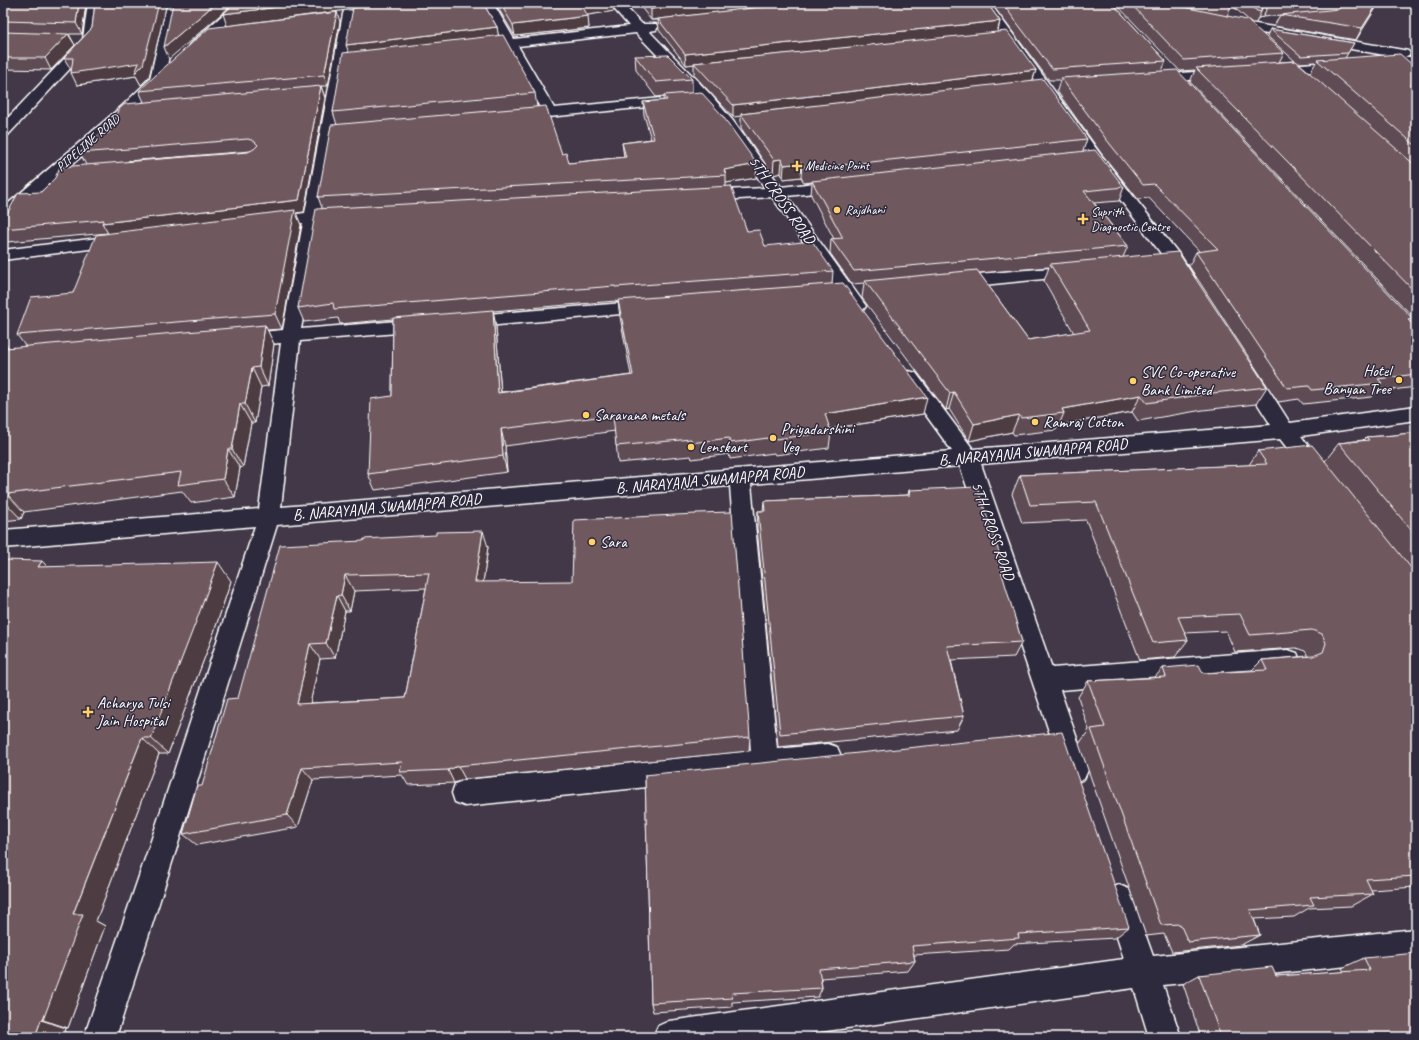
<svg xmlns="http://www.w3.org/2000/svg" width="1419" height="1040" viewBox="0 0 1419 1040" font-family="Caveat,sans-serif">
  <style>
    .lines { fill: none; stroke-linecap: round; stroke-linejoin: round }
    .minor-casing { stroke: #fff; stroke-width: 3 }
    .minor { fill: #2f2a3d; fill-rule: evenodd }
    .wall { fill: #5f4c52; stroke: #fff; fill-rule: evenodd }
    .shaded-wall { fill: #4e3e42; stroke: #fff }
    .building { fill: #6f585f; stroke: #fff; fill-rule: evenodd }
    .poi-dot { fill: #ffd166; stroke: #2f2a3d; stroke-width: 1.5 }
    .labels { text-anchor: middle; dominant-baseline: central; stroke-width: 3; stroke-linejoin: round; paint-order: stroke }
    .far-street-label { font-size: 13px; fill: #fff; stroke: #2f2a3d }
    .far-poi-label { font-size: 13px; fill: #fff; stroke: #2f2a3d; text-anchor: start }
    .street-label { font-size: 16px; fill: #fff; stroke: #2f2a3d }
    .poi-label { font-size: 16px; fill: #fff; stroke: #2f2a3d; text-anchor: start }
  </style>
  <rect width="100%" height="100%" fill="#423847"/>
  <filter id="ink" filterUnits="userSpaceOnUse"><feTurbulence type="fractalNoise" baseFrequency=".025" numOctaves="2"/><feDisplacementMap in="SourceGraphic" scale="8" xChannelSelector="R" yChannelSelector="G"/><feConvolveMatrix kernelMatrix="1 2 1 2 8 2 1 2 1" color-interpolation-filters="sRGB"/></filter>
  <g filter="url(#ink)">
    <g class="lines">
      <g class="minor-casing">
        <g id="minor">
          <polygon points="88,3 100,3 96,40 94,43 8,135 3,136 3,123 83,39"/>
          <polygon points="167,3 179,3 166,71 170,74 168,77 131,113 9,219 3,221 3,208 121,107 150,79"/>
          <polygon points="236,3 249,3 200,50 190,50 188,47 190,44"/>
          <polygon points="481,3 493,3 514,39 629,26 609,3 622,3 642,24 656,24 658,27 656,30 649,31 711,95 733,121 781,187 841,180 847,182 849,185 847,188 841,190 787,196 863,302 866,306 863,310 857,312 851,310 772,197 704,201 698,199 696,196 698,193 704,191 765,188 723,127 701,101 636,33 518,46 554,108 673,97 678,98 680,101 678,104 518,120 513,119 511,116 513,113 541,109 506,48 478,51 473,50 471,47 473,44 502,40"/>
          <polygon points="978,3 990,3 1100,154 1182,258 1195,278 1192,282 1186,284 1180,282 1169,264 1090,160"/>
          <polygon points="349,10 354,11 355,14 322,211 344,210 350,212 352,215 350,218 320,221 301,329 422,319 429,321 431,325 429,329 422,331 300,341 281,507 952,451 899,378 902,373 909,371 916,373 973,449 1271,425 1236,370 1239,365 1246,363 1253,365 1290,423 1416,406 1416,420 1301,436 1327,470 1323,476 1316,478 1309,476 1280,439 981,464 1052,668 1288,650 1297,653 1300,661 1297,669 1288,672 1060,690 1088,770 1084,779 1075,783 1066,779 1062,770 960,466 751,484 777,749 828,744 837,747 841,756 837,765 828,768 465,806 455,802 452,793 455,784 465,780 751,751 730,486 277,525 177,847 116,1037 84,1037 149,847 255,526 3,548 3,530 259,509 281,343 241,346 234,344 232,340 234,336 241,334 283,330 303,223 269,227 263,226 261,222 263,218 305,213 343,14 344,11"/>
          <polygon points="1228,19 1403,50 1408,51 1410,54 1405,57 1416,57 1416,65 1378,67 1373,66 1371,63 1373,60 1401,58 1223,26 1222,23 1223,20"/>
          <polygon points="1342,61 1347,62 1349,65 1347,68 1275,74 1270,73 1268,70 1270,67 1275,66"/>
          <polygon points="1222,70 1227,71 1229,74 1227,77 1153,83 1148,82 1146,79 1148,76 1153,75"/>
          <polygon points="1416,84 1416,118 1411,117 1404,100 1411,85"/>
          <polygon points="122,235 128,236 130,240 128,244 3,260 3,250"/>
          <polygon points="1076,266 1082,267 1085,271 1082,275 953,288 947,286 944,282 947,278 953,276"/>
          <polygon points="649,301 655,303 658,307 655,311 464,328 457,326 455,322 457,318 464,316"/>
          <polygon points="1119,885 1129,889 1153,956 1416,929 1416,959 1163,985 1181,1037 1149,1037 1134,988 783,1037 653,1037 658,1026 669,1021 1124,959 1105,899 1109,889"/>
        </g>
      </g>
      <use href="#minor" class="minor"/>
    </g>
    <g class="wall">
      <polygon points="3,3 86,3 82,34 69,34 75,45 51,70 3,69"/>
      <polygon points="95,3 167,3 149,77 141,85 136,76 77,85 71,70 64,58 92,28"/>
      <path d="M235 3H483L497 27 498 35 535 93 537 107 562 154 569 163 624 157 622 143 651 139 644 115 643 102 664 100V96L656 97 636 70 635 56 692 79V93L757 164 756 178 726 183V186L747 231 765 246 833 271 832 284 923 414 830 429 831 432 829 448 775 455 774 453 730 459 729 454 692 459 691 456 618 463 615 431 505 446 507 472 375 490 368 474 392 396 393 319 340 324 338 318 304 322 298 308 322 208 318 197 337 125 333 112 349 53 353 9 271 20 340 22 328 86H321L325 98 304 212 296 213 301 225 282 329 267 330 274 344 268 386 261 387 255 423H251L243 467 240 468 235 497 191 503 182 491 24 512 21 519 3 521V341L9 348 26 347 17 335 73 293 108 233 7 242 3 235V222L41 192 86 165 80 153 109 133 144 102 139 91 227 26ZM251 151 248 152 128 161ZM616 301 617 302H618L620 317 631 375 501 392 496 327 493 311Z"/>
      <polygon points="495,3 613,3 614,11 587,15 589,28 515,36"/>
      <path d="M624 3H987L1000 21 998 32 1036 70 1033 80 1087 139 1083 151 1124 187 1119 201 1094 203 1128 246 1123 257 1267 387 1256 404 1203 410 1138 421 1132 412 1059 425 1056 430 1014 435 1012 432 969 441 949 409 946 410 862 298 864 283 852 284 830 253 831 239H834L811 195 812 182 804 183 801 177 783 179 781 173 773 175 741 128V116L733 117 694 75V64L686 65 659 30 658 20H651L640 6 629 8ZM1049 267 1044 281 1074 333 1028 340 979 273Z"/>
      <polygon points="991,3 1112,3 1166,61 1162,71 1413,319 1411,322 1416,328 1416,387 1376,392 1372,397 1303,404 1299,399 1278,402 1189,266 1196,252 1199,251 1149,198 1138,199 1101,153 1057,91 1060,80 1049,80"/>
      <path d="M1115 3H1228L1231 6 1227 16 1284 53 1279 62 1295 61 1267 36 1270 29 1354 43 1345 58 1416 68V83L1412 84 1411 85 1416 97V320L1190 82 1195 70 1180 71ZM1316 62 1310 73 1299 63Z"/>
      <polygon points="1229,3 1379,3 1356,40 1274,26 1280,15 1263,17 1258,18 1256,23 1252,23"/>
      <polygon points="1392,3 1416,3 1416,7"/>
      <polygon points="1416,432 1416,887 1371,890 1373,894 1351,906 1309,908 1294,917 1254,919 1260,935 1241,945 1172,952 1164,934 1146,936 1079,744 1089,730 1078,697 1088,681 1155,677 1163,668 1203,673 1252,670 1262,660 1308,656 1305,651 1296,648 1235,652 1226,631 1185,633 1188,640 1175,657 1140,660 1086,520 1022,523 1012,494 1020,475 1249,465 1258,451 1325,461 1339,443 1363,440 1366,437 1395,435"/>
      <polygon points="909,490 1005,570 1002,576 1022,642 1014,657 951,660 964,716 957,730 778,747 757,528 758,511 763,511 764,501 908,495"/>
      <path d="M363 541 488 547 483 582 750 737 749 751 465 779 454 783 408 785 402 775 313 780 298 827 197 845 183 834 238 698ZM426 588 405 698 310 703 320 659 335 658 345 611H350L354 591Z"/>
      <polygon points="42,561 48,567 231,581 212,638 168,754 159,754 96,921 105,926 68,1028 66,1028 63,1037 3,1037"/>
      <polygon points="645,775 1129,927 1115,938 1014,944 1009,949 914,955 915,961 908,971 821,978 822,988 818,997 732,1002 732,1007 653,1012 651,1003"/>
      <polygon points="1364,958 1416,1037 1201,1037 1183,984 1199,975 1276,976 1344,972 1342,968"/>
    </g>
    <g class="shaded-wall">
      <polygon points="79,3 86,3 82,34 76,23"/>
      <polygon points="159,3 167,3 149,77 141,85 136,76 77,85 71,73"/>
      <polygon points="216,3 234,3 169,59 164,47"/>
      <polygon points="310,3 400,3 227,26 223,14"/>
      <polygon points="589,3 613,3 614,11 582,16 581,4"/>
      <polygon points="629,3 640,3 640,6 629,8"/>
      <polygon points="702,3 801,3 651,20 651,9"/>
      <polygon points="1378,3 1379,3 1356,40 1362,28"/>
      <polygon points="1268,5 1263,17 1258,18 1261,12 1262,7"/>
      <polygon points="337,12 340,22 328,86 324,75"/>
      <polygon points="588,16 589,28 515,36 513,25"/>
      <polygon points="1000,21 997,33 694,63 694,64 686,65 685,54"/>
      <polygon points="497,27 499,39 350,56 346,45"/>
      <polygon points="68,34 75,45 51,70 45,58"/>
      <polygon points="1036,70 1032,82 741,114 741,116 733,117 733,105"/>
      <polygon points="1416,74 1416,83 1410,84"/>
      <polygon points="321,86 325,98 304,212 296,213 301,225 282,329 275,314 109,235 102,223 299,200"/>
      <polygon points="782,159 781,173 773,175 774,160"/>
      <polygon points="802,163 801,177 783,179 784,165"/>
      <polygon points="757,164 756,178 726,183 726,175 724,170"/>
      <polygon points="493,310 496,327 502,409 498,393"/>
      <polygon points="265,325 274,344 268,386 259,367"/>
      <polygon points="3,341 13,353 3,352"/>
      <polygon points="252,368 261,387 255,423 245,404"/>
      <polygon points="954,392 949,409 946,410 950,393"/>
      <polygon points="1141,395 1132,412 1059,425 1064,413 1062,409"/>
      <polygon points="927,397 923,414 822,430 825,414"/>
      <polygon points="240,404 251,423 243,467 232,449"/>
      <polygon points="1019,415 1012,432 969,441 974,424"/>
      <polygon points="501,429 505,446 507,472 503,456"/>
      <polygon points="228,449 240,468 235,497 223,479"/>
      <polygon points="7,494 24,512 21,519 4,501"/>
      <polygon points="483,531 488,547 481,597 475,582"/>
      <polygon points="42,561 60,580 38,567"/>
      <polygon points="218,562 231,581 212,638 168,754 151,738"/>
      <polygon points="345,575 354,591 350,611 341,595"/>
      <polygon points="337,596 345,611 335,658 326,643"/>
      <polygon points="310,644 320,659 307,717 297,704"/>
      <polygon points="142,738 159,754 96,921 105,926 68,1028 43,1020 73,914"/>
      <polygon points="458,766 465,779 454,783 448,770"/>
      <polygon points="302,768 313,780 298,827 287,815"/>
      <polygon points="41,1020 66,1028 63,1037 35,1037"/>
    </g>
    <g class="building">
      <polygon points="3,3 79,3 76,23 3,21"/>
      <polygon points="95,3 159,3 143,65 135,73 139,63 71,73 73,58 64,58 92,28"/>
      <polygon points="173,3 216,3 164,47"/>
      <polygon points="235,3 310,3 223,14"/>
      <polygon points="391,3 483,3 497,27 346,45 353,8"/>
      <polygon points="500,3 589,3 581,4 588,16 513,25"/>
      <polygon points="646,3 702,3 651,9"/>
      <polygon points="795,3 987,3 1000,21 685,54 658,19"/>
      <polygon points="1002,3 1112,3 1166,61 1052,69"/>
      <polygon points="1130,3 1164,3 1247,20 1284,53 1184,60"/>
      <polygon points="1216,3 1228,3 1231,6"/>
      <polygon points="1247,3 1290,3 1268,5 1262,7 1261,12 1257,11"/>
      <polygon points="1341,3 1378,3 1362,28 1280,15 1339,9 1341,5"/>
      <polygon points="337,12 324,75 139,91 158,73 209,28"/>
      <polygon points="1270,29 1354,43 1348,53 1301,56"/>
      <polygon points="1007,31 1036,70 733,105 694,63"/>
      <polygon points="3,32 68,34 45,58 3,58"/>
      <polygon points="503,35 535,93 333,112 343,53"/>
      <polygon points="1400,54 1416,68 1416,75 1411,85 1416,97 1416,146 1317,60"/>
      <polygon points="668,55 692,79 656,82 635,56"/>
      <polygon points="1296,61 1416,166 1416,293 1196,68"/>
      <polygon points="1177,70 1413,319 1408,320 1416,328 1416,374 1378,379 1382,383 1312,390 1309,386 1287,388 1196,252 1218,249 1154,184 1143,185 1106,139 1061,78"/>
      <polygon points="1043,79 1087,139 805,169 802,163 784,165 782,159 774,160 741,114"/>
      <polygon points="321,86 299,200 102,223 104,220 3,229 3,222 17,195 19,193 41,192 55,178 60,167 248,152 254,149 258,145 254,141 248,139 80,153 100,133 109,133 120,108 125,104"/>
      <polygon points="701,92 722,115 757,164 724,170 726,175 318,197 331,125 546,106 562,154 566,153 569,163 626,157 622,143 654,139 643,102 667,100 664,95"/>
      <polygon points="1095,150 1124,187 1084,191 1128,246 854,271 831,239 843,238 812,181"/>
      <polygon points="731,186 747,231 759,230 765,246 812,241 833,271 615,287 615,286 334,309 333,303 298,308 316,209"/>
      <polygon points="295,210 275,314 17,335 31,297 73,293 96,235"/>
      <polygon points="1178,252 1267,387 1213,393 1147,403 1141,395 1062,409 1064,413 1021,418 1019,415 974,424 954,392 950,393 865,281 977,270 1028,340 1090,330 1050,264"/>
      <polygon points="843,283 927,397 825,414 831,432 776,439 776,437 730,443 729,438 691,443 691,439 616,446 613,415 501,429 503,456 368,474 371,399 392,396 393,318 493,310 498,393 633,375 618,300"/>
      <polygon points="265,325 259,367 252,368 245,404 240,404 232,449 228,449 223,479 178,485 181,472 7,494 4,501 3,501 3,348 6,348"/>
      <polygon points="1416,432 1416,536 1339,443 1369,440 1366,437 1395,435"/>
      <polygon points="1312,445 1416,574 1416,876 1366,879 1373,894 1310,897 1314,905 1250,910 1260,935 1188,942 1180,924 1161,925 1091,729 1105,727 1088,681 1166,677 1163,668 1199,665 1203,673 1267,670 1262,660 1313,656 1323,652 1326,643 1322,634 1312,630 1250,635 1240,614 1178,617 1188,640 1153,643 1096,502 1030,505 1020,475 1267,464 1258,451"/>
      <polygon points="977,487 1005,570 1001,570 1022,642 947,646 964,716 780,734 758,511 765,511 764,501 910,495 909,490"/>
      <path d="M732 512 750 737 458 766 448 770 400 772 402 762 302 768 287 815 183 834 197 786H202L227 699 238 698 280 545 363 541 364 539 436 535V532L483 531 475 582 572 581 574 520 696 514V513ZM429 573 405 698 297 704 310 644 326 643 337 596 341 595 345 575Z"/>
      <polygon points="3,560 42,561 38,567 218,562 197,619 151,738 142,738 73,914 83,914 43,1020 41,1020 35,1037 3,1037"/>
      <polygon points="1062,732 1129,927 1018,934 1019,938 912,946 915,961 819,969 822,988 732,993 733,998 651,1003 645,775"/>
      <polygon points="1416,953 1416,1037 1221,1037 1199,975 1272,967 1276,976 1370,970 1364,958"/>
    </g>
  </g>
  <g class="poi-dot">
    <path d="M795 160h4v4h4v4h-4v4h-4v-4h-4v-4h4z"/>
    <circle cx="837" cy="210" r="4"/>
    <path d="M1081 213h4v4h4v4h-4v4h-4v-4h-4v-4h4z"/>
    <circle cx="1399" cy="380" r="4"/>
    <circle cx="1133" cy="381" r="4"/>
    <circle cx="586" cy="415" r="4"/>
    <circle cx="1035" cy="422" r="4"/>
    <circle cx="773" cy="438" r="4"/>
    <circle cx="691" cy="447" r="4"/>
    <circle cx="592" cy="542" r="4"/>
    <path d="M86 706h4v4h4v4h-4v4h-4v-4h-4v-4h4z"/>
  </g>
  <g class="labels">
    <g class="far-street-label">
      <text transform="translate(88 143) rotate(-41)">PIPELINE ROAD</text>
    </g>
    <g class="far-poi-label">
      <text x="805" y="166">Medicine Point</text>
      <text x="845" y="210">Rajdhani</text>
      <text x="1091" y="212">Suprith<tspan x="1091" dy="15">Diagnostic Centre</tspan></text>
    </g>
    <g class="street-label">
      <text transform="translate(782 200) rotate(55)">5TH CROSS ROAD</text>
      <text transform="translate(1033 452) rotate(-5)">B. NARAYANA SWAMAPPA ROAD</text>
      <text transform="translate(710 480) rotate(-5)">B. NARAYANA SWAMAPPA ROAD</text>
      <text transform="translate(387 507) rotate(-5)">B. NARAYANA SWAMAPPA ROAD</text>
      <text transform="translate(993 531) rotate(71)">5TH CROSS ROAD</text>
    </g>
    <g class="poi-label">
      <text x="1391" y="371" text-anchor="end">Hotel<tspan x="1391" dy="18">Banyan Tree</tspan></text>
      <text x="1141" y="372">SVC Co-operative<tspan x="1141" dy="18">Bank Limited</tspan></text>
      <text x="594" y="415">Saravana metals</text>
      <text x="1043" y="422">Ramraj Cotton</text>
      <text x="781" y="429">Priyadarshini<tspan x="781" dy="18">Veg</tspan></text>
      <text x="699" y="447">Lenskart</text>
      <text x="600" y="542">Sara</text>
      <text x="97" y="703">Acharya Tulsi<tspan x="97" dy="18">Jain Hospital</tspan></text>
    </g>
  </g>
  <rect width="1419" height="1040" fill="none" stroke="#2f2a3d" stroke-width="16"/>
  <rect x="8" y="8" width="1403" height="1024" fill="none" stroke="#fff" stroke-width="1.5" filter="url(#ink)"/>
</svg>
